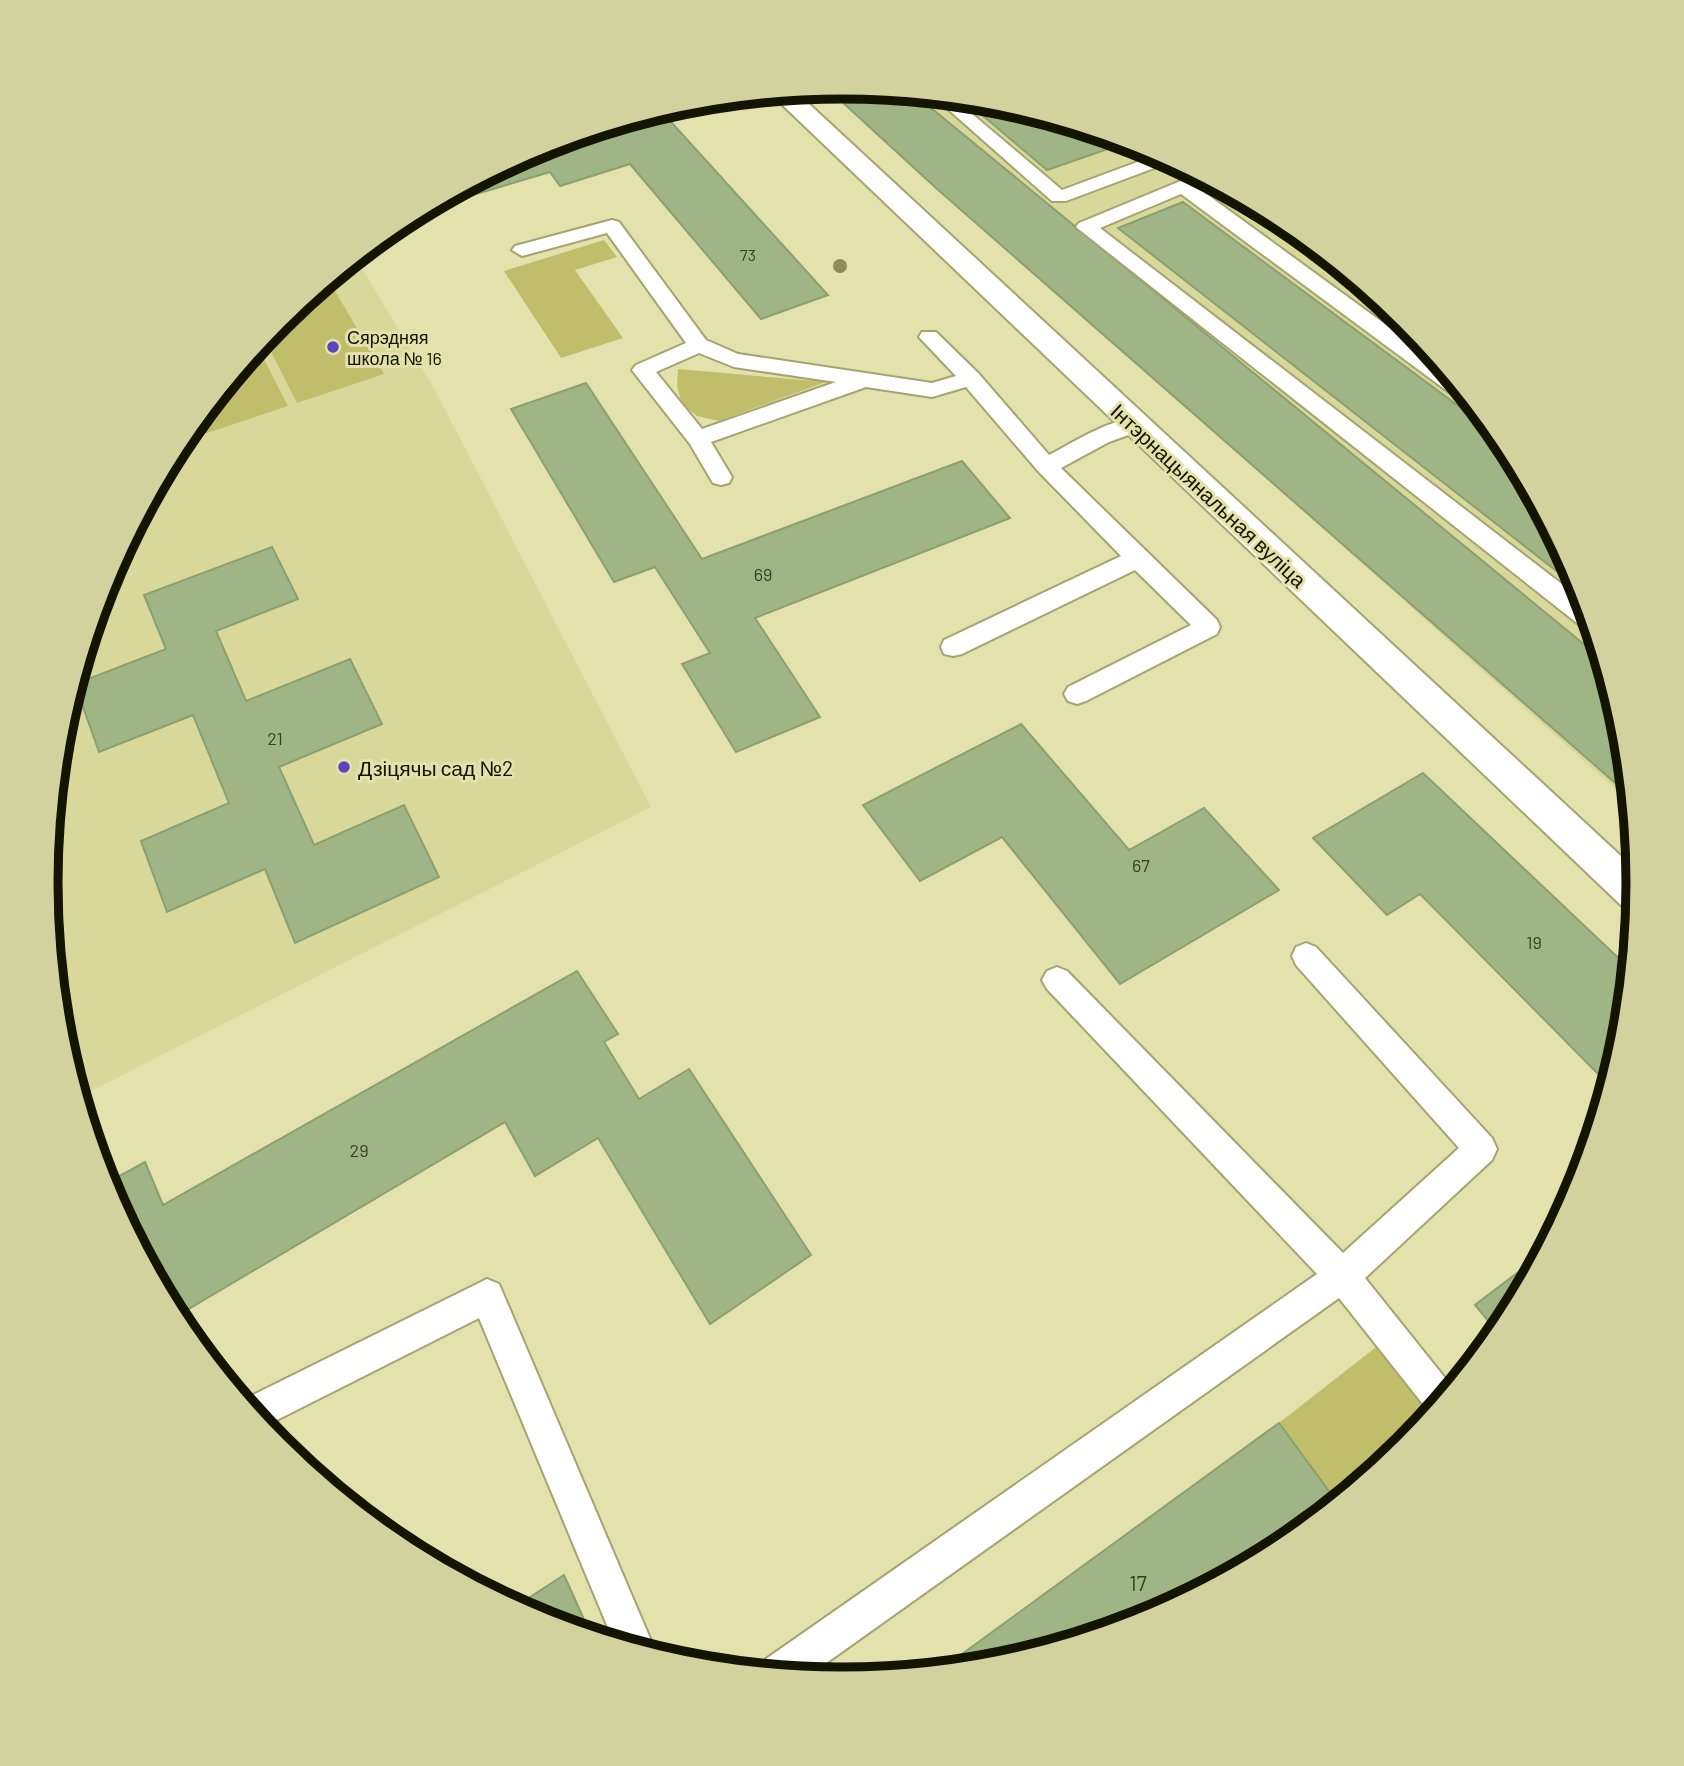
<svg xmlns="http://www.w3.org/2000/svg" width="1684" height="1766" viewBox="0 0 1684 1766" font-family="Barlow,sans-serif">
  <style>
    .built { fill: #d9d89b }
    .green { fill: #c0be6a }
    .building { fill: #a0b585; stroke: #8b9f6f; stroke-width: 2 }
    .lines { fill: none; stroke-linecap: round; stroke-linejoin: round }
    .service-casing { stroke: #a5a470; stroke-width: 4 }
    .tertiary-casing { stroke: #a5a470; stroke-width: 4 }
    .service { fill: #fff; fill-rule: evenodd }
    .tertiary { fill: #fff; fill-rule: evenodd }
    .tree { fill: #8d8b58 }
    .poi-dot { fill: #5c44bc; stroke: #e3e2ac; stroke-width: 2.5 }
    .labels { text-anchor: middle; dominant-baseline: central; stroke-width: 6; stroke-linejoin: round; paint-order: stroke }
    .far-number-label { font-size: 16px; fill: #373c23 }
    .far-poi-label { font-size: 18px; fill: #141402; stroke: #e3e2ac; text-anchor: start }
    .number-label { font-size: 18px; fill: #373c23 }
    .street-label { font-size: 21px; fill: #141402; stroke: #e3e2ac }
    .poi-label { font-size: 21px; fill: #141402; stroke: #e3e2ac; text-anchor: start }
    .near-number-label { font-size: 21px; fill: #373c23 }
    .rim { fill: none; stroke: #141402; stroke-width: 9 }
  </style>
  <rect width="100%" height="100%" fill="#e3e2ac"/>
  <g class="built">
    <polygon points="842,87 998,102 1147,147 1285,221 1405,320 1504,441 1578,579 1623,728 1631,803 827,88"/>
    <polygon points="355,257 435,390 651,807 79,1097 61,1038 46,883 61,727 106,578 180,440 279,320"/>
  </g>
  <g class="green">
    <polygon points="604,240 617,257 575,270 623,338 561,358 504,271"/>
    <path d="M332 286 384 374 297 403 264 338C283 315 303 296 332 286Z"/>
    <polygon points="257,346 288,406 198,436 192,425"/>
    <polygon points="678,369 826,382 719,421 697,416 682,404 677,386"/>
    <polygon points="1380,1344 1434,1411 1405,1446 1337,1502 1279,1423"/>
  </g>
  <g class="building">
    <polygon points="842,87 914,94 1602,659 1623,728 1630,796 936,188 827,88"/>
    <polygon points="962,98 998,102 1081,127 1108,149 1047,170"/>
    <polygon points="663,113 828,295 761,319 630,164 560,186 550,172 416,212 533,149"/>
    <polygon points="1225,189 1285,221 1411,327"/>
    <polygon points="1183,202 1503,439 1578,579 1582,591 1118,228"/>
    <polygon points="586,383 702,559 962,461 1010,518 755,618 820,717 736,752 682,664 710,653 655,567 614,582 511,409"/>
    <polygon points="272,547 298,599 216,631 246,701 350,659 382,724 279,767 314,845 404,805 439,877 295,943 265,869 167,912 141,841 229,803 193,715 99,752 75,684 166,649 144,595"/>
    <polygon points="1021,724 1129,850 1204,808 1279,890 1120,984 1002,837 920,881 863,805"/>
    <polygon points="1423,773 1630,969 1623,1039 1609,1085 1420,894 1387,915 1313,838"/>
    <polygon points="577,971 618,1034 604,1042 639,1099 689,1069 811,1255 710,1324 598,1138 535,1176 505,1122 175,1317 105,1184 145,1162 163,1205"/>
    <polygon points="1542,1254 1504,1326 1498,1333 1475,1305"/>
    <polygon points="1279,1423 1337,1502 1284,1545 1146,1619 997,1664 940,1670"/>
    <polygon points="564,1575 591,1635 537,1619 515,1607"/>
  </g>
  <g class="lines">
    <g class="service-casing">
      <g id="service">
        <polygon points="932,95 952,97 1062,190 1140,161 1120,145 1119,139 1144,146 1155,155 1159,153 1173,161 1066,201 1052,201"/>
        <polygon points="1183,180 1190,182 1445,368 1471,400 1458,399 1181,194 1100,228 1585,602 1593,629 1582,627 1076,227 1079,223"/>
        <path d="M612 220 619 222 706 340 738 354 932 383 956 376 919 337 922 332H936L979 374 1049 455C1071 444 1118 413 1142 420L1145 425 1142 430 1109 442 1061 468 1217 620 1220 627 1217 634 1086 701 1077 704 1068 701 1064 694 1068 687 1191 625 1135 570 962 654 953 656 944 654 941 647 944 640 1121 556 1038 471 966 387 932 397 866 387 711 442 732 477 729 483 721 485 713 483 690 444 632 370 636 365 686 343 607 233 522 256 512 250 515 246ZM699 353 734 367 836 382 702 429 656 372Z"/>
        <polygon points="1306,943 1316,947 1492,1138 1497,1149 1492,1160 1365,1278 1453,1388 1430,1413 1339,1298 808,1676 761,1672 766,1659 1317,1274 1047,989 1042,980 1047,971 1057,967 1067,971 1343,1253 1459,1148 1296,965 1292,956 1296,947"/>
        <polygon points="487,1279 499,1284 649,1636 655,1649 653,1654 614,1642 479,1318 263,1427 241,1401"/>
      </g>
    </g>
    <g class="tertiary-casing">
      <polygon id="tertiary" points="795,91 1637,871 1636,911 1623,907 771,94"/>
    </g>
    <use href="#service" class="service"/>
    <use href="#tertiary" class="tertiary"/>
  </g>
  <circle class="tree" cx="840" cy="266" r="7"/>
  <g class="poi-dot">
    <circle cx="333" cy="347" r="7"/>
    <circle cx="344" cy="767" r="7"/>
  </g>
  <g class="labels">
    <g class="far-number-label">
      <text x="748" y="254">73</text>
    </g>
    <g class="far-poi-label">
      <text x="347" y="337">Сярэдняя<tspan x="347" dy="21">школа № 16</tspan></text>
    </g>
    <g class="number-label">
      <text x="763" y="574">69</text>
      <text x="275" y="738">21</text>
      <text x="1141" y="865">67</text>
      <text x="1534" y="942">19</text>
      <text x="359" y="1150">29</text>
    </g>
    <g class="street-label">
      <text transform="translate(1209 495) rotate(43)">Інтэрнацыянальная вуліца</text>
    </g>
    <g class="poi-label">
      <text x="358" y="767">Дзіцячы сад №2</text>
    </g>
    <g class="near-number-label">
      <text x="1138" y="1582">17</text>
    </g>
  </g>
  <path d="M0 0H1684V1766H0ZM58 883a784 784 0 1 1 1568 0a784 784 0 1 1-1568 0Z" fill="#d2d29e" fill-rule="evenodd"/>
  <path class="rim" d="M58 883a784 784 0 1 1 1568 0a784 784 0 1 1-1568 0Z"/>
</svg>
